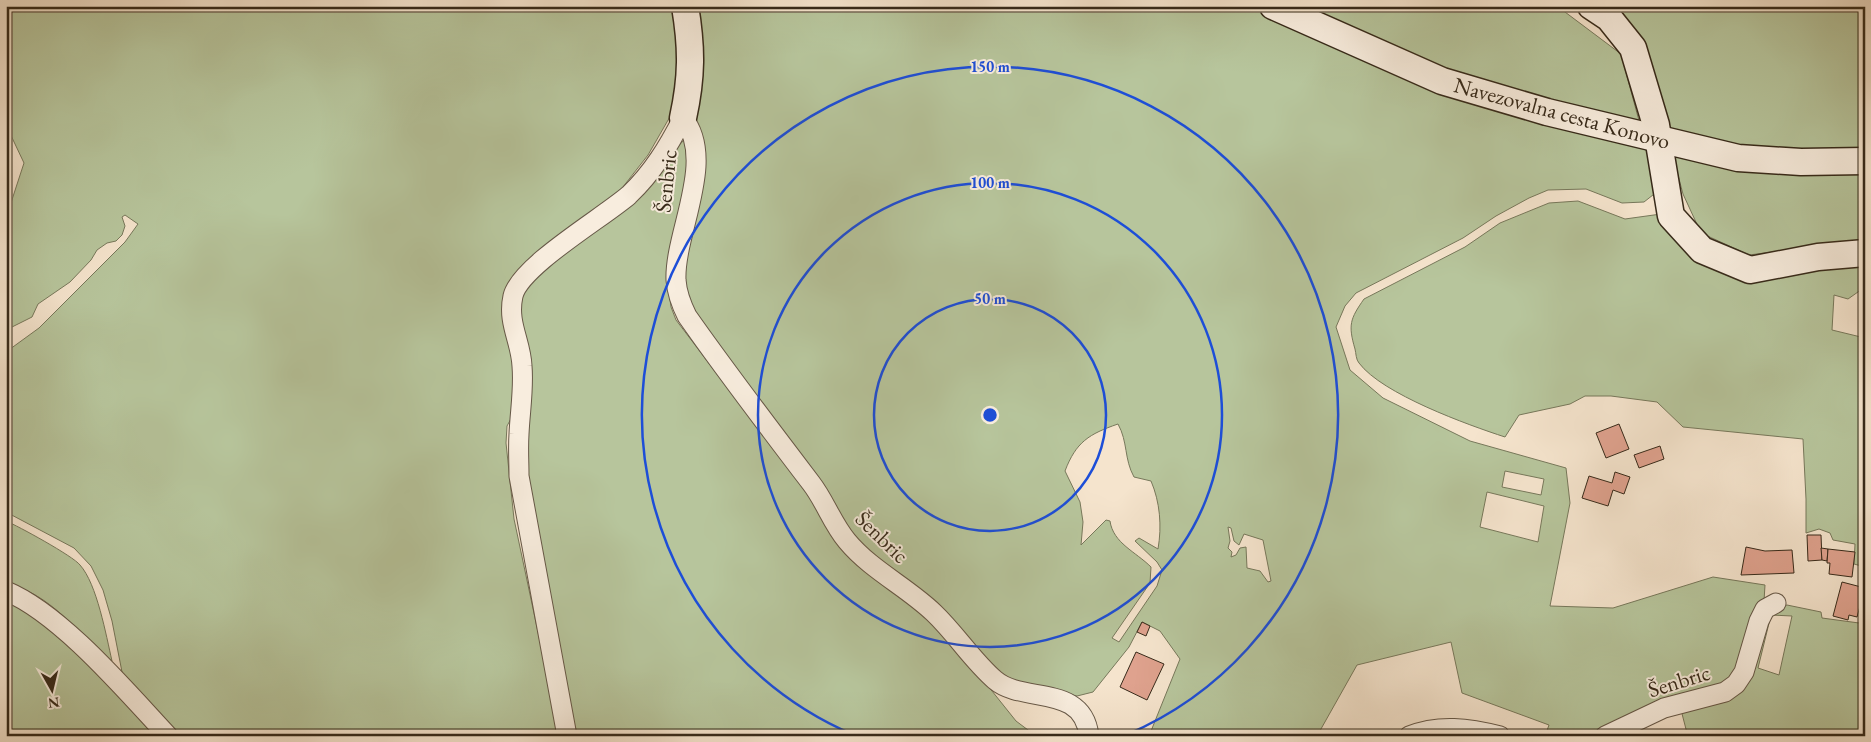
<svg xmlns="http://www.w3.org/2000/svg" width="1871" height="742" viewBox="0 0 1871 742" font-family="'EB Garamond',serif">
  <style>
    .green { fill: #b7c59c; stroke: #77785b; fill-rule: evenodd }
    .building { fill: #dfa28e; stroke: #372a1a }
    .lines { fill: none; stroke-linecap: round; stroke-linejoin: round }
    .street-casing { stroke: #665847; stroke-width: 21 }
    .secondary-casing { stroke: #372a1a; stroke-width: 29 }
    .street { stroke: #f8edde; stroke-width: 19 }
    .secondary { stroke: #f8edde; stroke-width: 26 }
    .ring { fill: none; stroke: #1d4ed8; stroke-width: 2.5 }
    .labels { text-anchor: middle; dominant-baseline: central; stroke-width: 4; stroke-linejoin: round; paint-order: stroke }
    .street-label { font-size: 22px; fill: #372a1a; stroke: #f8edde }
    .centre { fill: #1d4ed8; stroke: #f8edde; stroke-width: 2.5 }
    .ring-label { font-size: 15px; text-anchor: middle; font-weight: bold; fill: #1d4ed8; stroke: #f8edde; stroke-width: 4; stroke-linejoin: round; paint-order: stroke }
  </style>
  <rect width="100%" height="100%" fill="#f5e4cd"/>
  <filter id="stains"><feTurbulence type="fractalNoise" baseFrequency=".004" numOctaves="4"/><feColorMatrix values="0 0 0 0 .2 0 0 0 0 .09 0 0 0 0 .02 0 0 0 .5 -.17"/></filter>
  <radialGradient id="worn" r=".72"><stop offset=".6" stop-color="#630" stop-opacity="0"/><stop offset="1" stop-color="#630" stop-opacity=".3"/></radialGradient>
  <g class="green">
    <polygon points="6,6 680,6 679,101 648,155 608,206 519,271 519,404 507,426 506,443 514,519 560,736 177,736 123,677 112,621 103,590 91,566 74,548 6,512 6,352 39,328 125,242 138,224 125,215 122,217 125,226 122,235 116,241 107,243 97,250 91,260 70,282 38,304 32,317 6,330 6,218 24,163 6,125"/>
    <path d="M690 6H1557L1621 54 1658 191 1644 202 1622 203 1586 189 1548 190 1529 198 1496 216 1463 238 1356 293 1345 306 1336 327 1350 370 1383 398 1470 441 1566 468 1570 503 1550 606 1613 608 1713 577 1765 585 1764 601 1736 678 1596 736H1545L1549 725 1462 693 1451 642 1357 665 1317 736H1149L1180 659 1160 631 1142 622 1129 647 1093 692 1077 696 1009 681 862 550 714 348 680 286 699 171ZM1118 424C1128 442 1124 459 1134 477L1151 481C1160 502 1162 526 1158 549L1139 538 1135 541 1157 562 1162 570 1157 586 1119 642 1112 638 1150 583 1151 567C1136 552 1113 543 1110 521L1106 520 1081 545 1083 522 1080 502 1065 471C1076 442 1089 434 1118 424ZM1505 471 1544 479 1541 495 1502 487ZM1487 492 1544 506 1538 542 1480 527ZM1228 527 1231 528 1234 541 1239 545 1244 534 1263 540 1271 581 1268 582 1260 571 1247 568 1246 547 1240 548 1236 555 1231 557 1232 552 1228 548 1230 541Z"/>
    <polygon points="1580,6 1865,6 1865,243 1843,243 1749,255 1701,233 1683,194 1642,40"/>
    <path d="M684 140C694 176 675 253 669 292L671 307 676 320C722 380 766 441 817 498 883 573 955 642 1016 721L1032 733 1031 736H572L524 518 516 311 526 289 546 261 612 217Z"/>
    <path d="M1578 201 1625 219 1661 214 1704 259 1865 252V287L1848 299 1834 295 1832 330 1865 338V567L1854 564 1855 544 1833 540 1830 533 1819 529 1806 533V499L1803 439 1683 427 1657 402 1611 396H1585L1570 404 1519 415 1505 437C1468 425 1382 394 1359 363 1356 360 1356 353 1355 349 1348 325 1350 319 1364 299L1465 247 1500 223 1549 203Z"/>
    <path d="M6 521C18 526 73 556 80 565 97 584 106 635 112 661L108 662C78 631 50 594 6 583Z"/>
    <polygon points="6,594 22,598 162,736 6,736"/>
    <path d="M1787 605 1821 612 1822 618 1859 623 1865 605V736H1685L1687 733 1680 706 1727 696 1773 609ZM1771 615 1792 616 1779 675 1758 668Z"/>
  </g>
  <g class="building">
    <polygon points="1619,424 1629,449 1606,458 1596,433"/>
    <polygon points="1660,446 1664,459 1639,468 1634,455"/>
    <polygon points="1615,472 1630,477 1624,494 1613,490 1608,506 1582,498 1589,476 1612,483"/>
    <polygon points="1807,535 1821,535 1822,560 1808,561"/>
    <polygon points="1746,547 1765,551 1792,550 1794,573 1741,575"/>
    <polygon points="1821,548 1828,549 1827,561 1822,560"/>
    <polygon points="1828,549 1855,552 1852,577 1829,574 1830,563 1827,563"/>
    <polygon points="1842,582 1865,588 1857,617 1849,615 1848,620 1833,616"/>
    <polygon points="1142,622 1150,626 1146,636 1137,632"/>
    <polygon points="1136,652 1164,664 1147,700 1120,687"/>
  </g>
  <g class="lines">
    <g class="street-casing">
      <g id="street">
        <path d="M6 591C61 614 126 691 168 736"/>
        <path d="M567 736 519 476C519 462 518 448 519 434 520 411 524 389 522 366 521 341 507 323 513 296 520 266 604 217 629 195 653 172 668 147 683 118 717 160 674 233 676 280 677 294 681 304 687 316 727 373 769 428 811 483 825 501 832 523 847 541 871 570 907 587 934 613 956 634 972 660 995 680 1023 704 1083 683 1089 736"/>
        <path d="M1409 736C1439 724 1469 728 1500 736"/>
        <polyline points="1605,736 1664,708 1725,692 1736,684 1744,672 1759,621 1765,609 1776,603"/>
      </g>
    </g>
    <g class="secondary-casing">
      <g id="secondary">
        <polyline points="1273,6 1442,81 1547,112 1738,158 1801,162 1865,161"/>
        <polyline points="1591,6 1609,18 1633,48 1656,125 1671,216 1702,250 1750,270 1818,257 1865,253"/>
        <path d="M683 118C692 77 692 48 685 6"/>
      </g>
    </g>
    <use href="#street" class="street"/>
    <use href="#secondary" class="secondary"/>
  </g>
  <g class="ring">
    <circle cx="990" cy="415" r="116"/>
    <circle cx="990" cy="415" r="232"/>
    <path d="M854 735A348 348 0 1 1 1126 735"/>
  </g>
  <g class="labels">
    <g class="street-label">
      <text transform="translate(1562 113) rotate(15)">Navezovalna cesta Konovo</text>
      <text transform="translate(666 181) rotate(-84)">Šenbric</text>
      <text transform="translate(882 537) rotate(44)">Šenbric</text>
      <text transform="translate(1679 681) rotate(-17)">Šenbric</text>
    </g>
  </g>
  <circle cx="990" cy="415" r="8" class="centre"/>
  <g class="ring-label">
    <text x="990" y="72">150 m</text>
    <text x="990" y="188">100 m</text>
    <text x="990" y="304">50 m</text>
  </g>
  <rect width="1871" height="742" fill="none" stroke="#f5e4cd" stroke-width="25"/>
  <rect x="8" y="8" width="1856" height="727" fill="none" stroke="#372a1a" stroke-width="2.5"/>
  <rect x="12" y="12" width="1846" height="717" fill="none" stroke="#372a1a"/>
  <g transform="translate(52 690) rotate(172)" stroke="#f8edde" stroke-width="4" paint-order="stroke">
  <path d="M0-4L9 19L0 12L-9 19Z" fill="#372a1a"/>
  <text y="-8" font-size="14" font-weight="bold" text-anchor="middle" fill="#372a1a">N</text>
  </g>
  <rect width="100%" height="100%" filter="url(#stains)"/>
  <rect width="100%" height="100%" fill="url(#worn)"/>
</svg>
